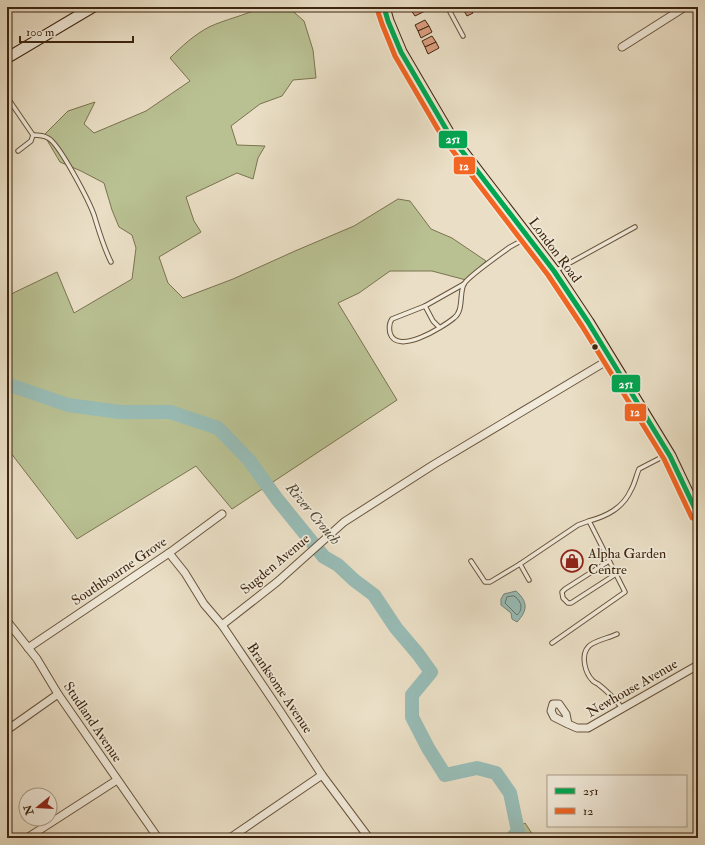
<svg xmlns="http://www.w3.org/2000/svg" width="705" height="845" viewBox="0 0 705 845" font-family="'IM FELL Double Pica',serif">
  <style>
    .green { fill: #b9c193; stroke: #7b7350 }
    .water { fill: #98bcb6; stroke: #748073 }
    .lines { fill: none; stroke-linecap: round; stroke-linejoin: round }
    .shore { stroke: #6a7062; stroke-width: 1 }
    .river { stroke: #98bcb6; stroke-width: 14 }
    .building { fill: #dc9e80; stroke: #3d250e }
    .lane-casing { stroke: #68543c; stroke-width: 5.5 }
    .street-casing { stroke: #68543c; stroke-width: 9 }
    .secondary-casing { stroke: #3d250e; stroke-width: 12 }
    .primary-casing { stroke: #3d250e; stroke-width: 13 }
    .lane { stroke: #f1eada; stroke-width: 3.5 }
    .street { stroke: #f1eada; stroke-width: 7 }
    .secondary { stroke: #f1eada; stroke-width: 10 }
    .primary { stroke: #eadfc6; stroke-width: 11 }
    .bus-1-casing { stroke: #f1eada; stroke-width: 8 }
    .bus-2-casing { stroke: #f1eada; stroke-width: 8 }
    .bus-1 { stroke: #00a651; stroke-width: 5 }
    .bus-2 { stroke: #f26522; stroke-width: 5 }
    .bus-dot { fill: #3d250e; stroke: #f1eada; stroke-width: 1.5 }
    .labels { text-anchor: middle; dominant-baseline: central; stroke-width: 3.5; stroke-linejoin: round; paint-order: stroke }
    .street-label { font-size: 14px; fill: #3d250e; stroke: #f1eada }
    .poi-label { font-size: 14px; fill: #3d250e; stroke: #f1eada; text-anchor: start }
    .water-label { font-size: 15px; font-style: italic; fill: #544b38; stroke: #f1eada }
    .line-badge { stroke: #f1eada; stroke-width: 1.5 }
    .badge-label { font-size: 11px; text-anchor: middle; font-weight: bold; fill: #fff }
  </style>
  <rect width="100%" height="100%" fill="#eadfc6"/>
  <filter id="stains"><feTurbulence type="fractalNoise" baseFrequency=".005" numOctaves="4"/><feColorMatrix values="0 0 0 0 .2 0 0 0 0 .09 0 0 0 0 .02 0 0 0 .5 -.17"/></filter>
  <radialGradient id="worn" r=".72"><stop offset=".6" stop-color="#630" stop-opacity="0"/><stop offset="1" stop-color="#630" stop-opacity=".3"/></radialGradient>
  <g class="green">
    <path d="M261 7H288L304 21 313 50 316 78 293 80 282 96 260 104 231 126 237 145 265 146 258 158 253 179 237 173 186 197 194 221 201 232 159 257 168 283 183 298 233 279 295 251 354 226 398 199 410 201 431 229 452 238 486 261 466 280 432 271H390L359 293 338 303 397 400 232 509 196 466 77 539 7 448V296L57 272 74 313 132 279 136 248 132 235 119 227 112 210 104 183 81 171 60 162 44 135 68 111 95 102 84 124 94 133 146 111 190 81 170 58C182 46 194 35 209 27 226 19 244 16 261 7Z"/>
    <polygon points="525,823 535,838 504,838"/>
  </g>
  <path class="water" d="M516 591C528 602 528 610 517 622L512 619 511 613 501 605V599L504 594Z"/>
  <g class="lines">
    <path class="shore" d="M514 596C521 600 524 609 517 615L505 603 507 597Z"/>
    <polyline class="river" points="7,384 68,405 120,412 170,412 218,428 249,460 277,499 324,557 338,565 354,580 374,595 396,628 418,654 431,672 412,695 412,717 428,748 445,775 477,768 496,773 510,793 518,831 512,838"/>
  </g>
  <g class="building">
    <polygon points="417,7 423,7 425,11 415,16 411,10"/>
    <polygon points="462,7 470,7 473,13 467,16"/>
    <polygon points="425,20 429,26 418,31 415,25"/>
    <polygon points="429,26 432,32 421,38 418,31"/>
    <polygon points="432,36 436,42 425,47 422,41"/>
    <polygon points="436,42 439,48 428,54 425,47"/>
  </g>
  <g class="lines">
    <g class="lane-casing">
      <g id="lane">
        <polyline points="450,7 449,10 463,36"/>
        <polyline points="7,97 33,135 31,141 18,151"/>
        <path d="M33 135C38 135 43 135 48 138 59 143 89 201 94 215 99 231 103 246 111 262"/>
        <polyline points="555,271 635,227"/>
        <polyline points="425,306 464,284"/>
        <path d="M439 327 433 321 425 306 392 319C389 323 389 328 390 333 397 356 443 327 454 318 464 311 459 293 464 284 467 278 503 252 510 247 515 244 521 241 526 239"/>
        <polyline points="471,561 485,582 490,582 520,564"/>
        <polyline points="609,561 565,589 562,592 563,598 568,603 571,603 616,574"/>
        <polyline points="529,580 520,564 578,525 589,521"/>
        <path d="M617 634C609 638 596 640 589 646 580 655 585 673 593 681 594 682 596 683 598 684 607 691 615 699 622 708"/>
        <path d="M552 643 625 592 589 521C607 516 623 508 631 490 635 483 636 476 639 469L668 454"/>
      </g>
    </g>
    <g class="street-casing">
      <g id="street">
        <polyline points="622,47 685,7"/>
        <polyline points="169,553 185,573 204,604 222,625 280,711 322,775 369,838"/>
        <polyline points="7,621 37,659 58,694 158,838"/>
        <polyline points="222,625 277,582 344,522 433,465 610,359"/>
        <polyline points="28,648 169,553 222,514"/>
        <polyline points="568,724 554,717 551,711 553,704 559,704 566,714 568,724 577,728 588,728 698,665"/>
        <polyline points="7,730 58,694"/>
        <polyline points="27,838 117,780"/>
        <polyline points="230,838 322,775"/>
      </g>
    </g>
    <g class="secondary-casing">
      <polyline id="secondary" points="7,58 93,7"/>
    </g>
    <g class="primary-casing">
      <polyline id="primary" points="384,7 388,21 401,52 449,134 554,271 588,322 670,456 698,515"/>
    </g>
    <use href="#lane" class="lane"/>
    <use href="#street" class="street"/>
    <use href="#secondary" class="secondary"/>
    <use href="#primary" class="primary"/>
    <g class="bus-1-casing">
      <polyline id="bus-1" points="384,7 388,21 401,52 449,134 554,271 588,322 670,456 698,515"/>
    </g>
    <g class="bus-2-casing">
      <polyline id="bus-2" points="377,9 382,24 395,56 443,138 548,275 582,326 664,459 692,518"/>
    </g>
    <use href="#bus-1" class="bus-1"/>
    <use href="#bus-2" class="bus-2"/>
  </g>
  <defs>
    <g id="shop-ring" transform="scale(1.15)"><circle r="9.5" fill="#f1eada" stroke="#8f2418" stroke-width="1.5"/><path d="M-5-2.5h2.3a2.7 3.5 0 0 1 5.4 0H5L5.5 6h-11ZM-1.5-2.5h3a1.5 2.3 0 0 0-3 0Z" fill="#8f2418"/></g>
  </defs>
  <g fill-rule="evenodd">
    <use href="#shop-ring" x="572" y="561"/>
  </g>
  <circle class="bus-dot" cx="595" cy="347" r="3.5"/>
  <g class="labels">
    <g class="street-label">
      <text transform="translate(555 250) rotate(53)">London Road</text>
      <text transform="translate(275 564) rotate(-40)">Sugden Avenue</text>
      <text transform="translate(119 571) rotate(-34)">Southbourne Grove</text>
      <text transform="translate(280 688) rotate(56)">Branksome Avenue</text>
      <text transform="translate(632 688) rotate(-30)">Newhouse Avenue</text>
      <text transform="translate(93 722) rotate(56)">Studland Avenue</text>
    </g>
    <g class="poi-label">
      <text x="588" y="553">Alpha Garden<tspan x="588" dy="16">Centre</tspan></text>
    </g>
    <g class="water-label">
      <text transform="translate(313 514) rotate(50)">River Crouch</text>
    </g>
  </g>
  <g class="line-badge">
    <rect x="438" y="130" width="30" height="19" rx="4" fill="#00a651"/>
    <rect x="453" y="156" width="23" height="19" rx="4" fill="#f26522"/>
    <rect x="611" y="374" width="30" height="19" rx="4" fill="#00a651"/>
    <rect x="624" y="403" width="23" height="19" rx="4" fill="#f26522"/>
  </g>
  <g class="badge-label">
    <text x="453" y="143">251</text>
    <text x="464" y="170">12</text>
    <text x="626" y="388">251</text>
    <text x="635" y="416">12</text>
  </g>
  <rect width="705" height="845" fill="none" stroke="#eadfc6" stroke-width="24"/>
  <rect x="8" y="8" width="689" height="829" fill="none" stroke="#3d250e" stroke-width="2"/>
  <rect x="12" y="12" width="681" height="821" fill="none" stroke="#3d250e"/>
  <rect x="547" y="775" width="140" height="52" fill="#f1eada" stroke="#a99b88"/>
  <rect x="555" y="788" width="20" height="6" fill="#00a651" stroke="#a99b88"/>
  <text x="583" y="795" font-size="12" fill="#3d250e">251</text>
  <rect x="555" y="808" width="20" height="6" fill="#f26522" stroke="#a99b88"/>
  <text x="583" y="815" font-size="12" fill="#3d250e">12</text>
  <g transform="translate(38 807) rotate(252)"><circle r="19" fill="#f1eada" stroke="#a99b88"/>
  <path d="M0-3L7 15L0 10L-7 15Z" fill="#8f2418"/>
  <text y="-6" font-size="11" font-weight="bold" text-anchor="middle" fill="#3d250e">N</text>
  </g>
  <path d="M20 36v6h113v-6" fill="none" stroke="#3d250e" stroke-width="2"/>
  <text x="26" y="36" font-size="12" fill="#3d250e" stroke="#f1eada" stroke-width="3" paint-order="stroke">100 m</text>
  <rect width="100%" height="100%" filter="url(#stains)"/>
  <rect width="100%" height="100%" fill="url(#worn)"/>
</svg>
